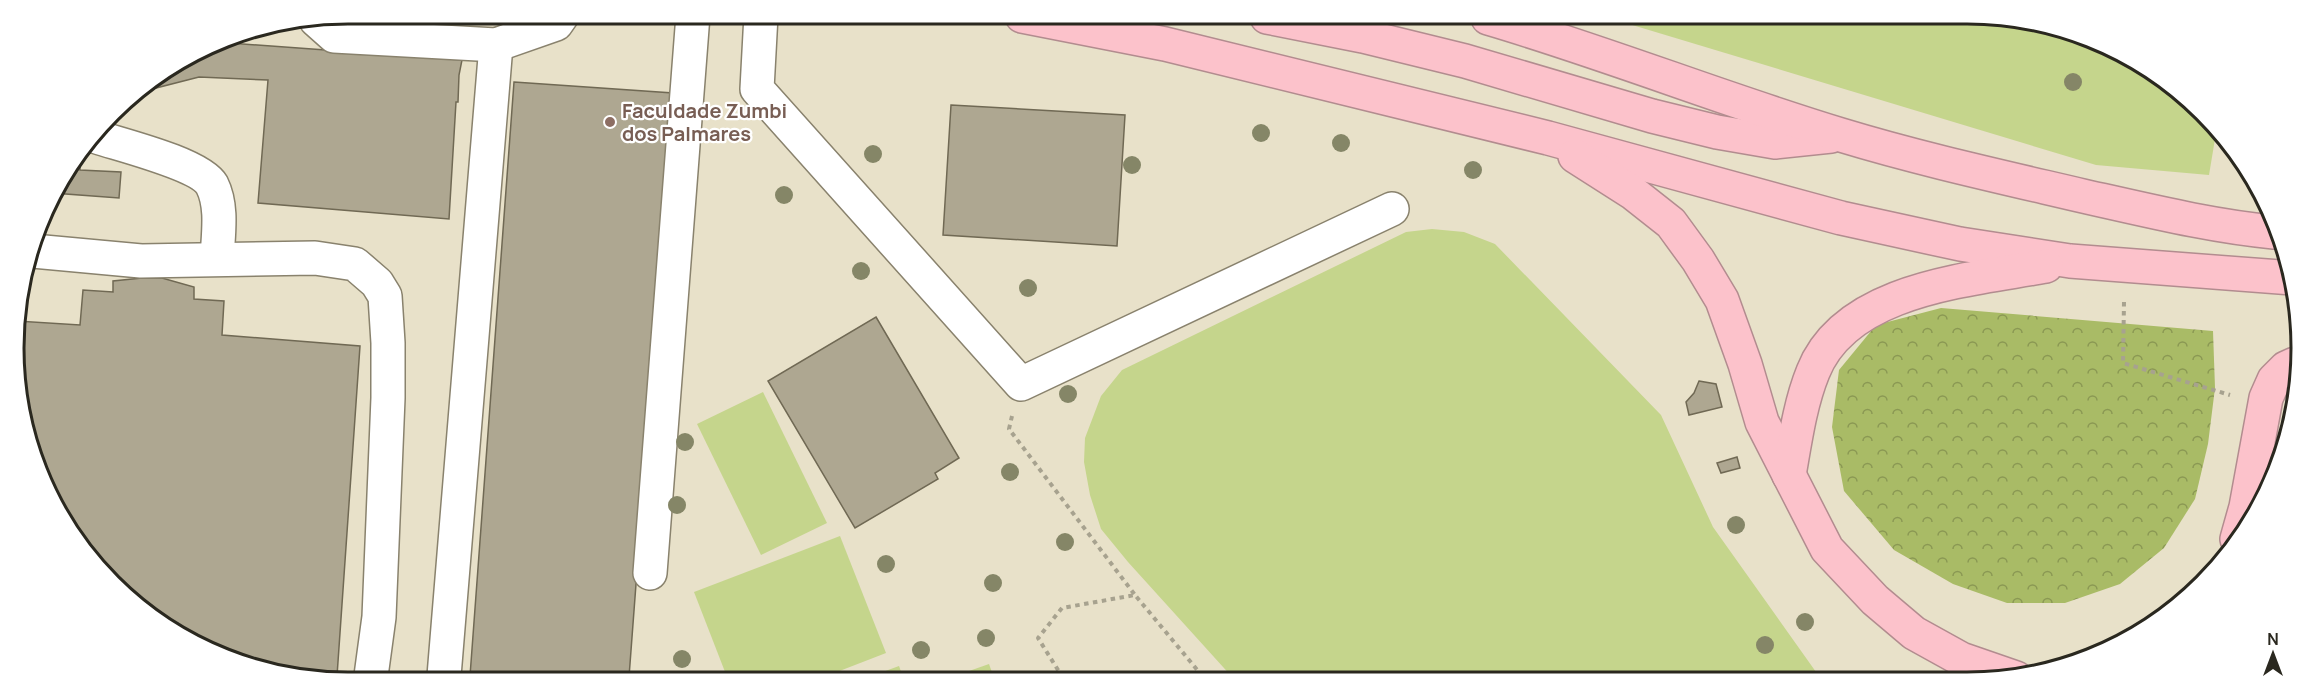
<svg xmlns="http://www.w3.org/2000/svg" width="2315" height="696" viewBox="0 0 2315 696" font-family="Manrope,sans-serif">
  <style>
    .green { fill: #c5d58c }
    .forest { fill: url(#forest-crowns) }
    .building { fill: #aea791; stroke: #706954; stroke-width: 1.5 }
    .lines { fill: none; stroke-linecap: round; stroke-linejoin: round }
    .minor-casing { stroke: #89826d; stroke-width: 36 }
    .highway-casing { stroke: #b28c8f; stroke-width: 36 }
    .path { stroke: #a7a28f; stroke-width: 4; stroke-dasharray: 4.5 4.5; stroke-linecap: butt }
    .minor { stroke: #fff; stroke-width: 33 }
    .highway { stroke: #fcc2cb; stroke-width: 33 }
    .tree { fill: #858667 }
    .education-dot { fill: #8d6e63; stroke: #fff; stroke-width: 2 }
    .labels { text-anchor: middle; dominant-baseline: central; stroke-width: 4.5; stroke-linejoin: round; paint-order: stroke }
    .education-label { font-size: 20px; font-weight: bold; fill: #785e54; stroke: #fff; text-anchor: start }
    .rim { fill: none; stroke: #2a281f; stroke-width: 3 }
  </style>
  <defs>
    <pattern id="forest-crowns" width="20" height="18" patternUnits="userSpaceOnUse" patternTransform="scale(1.5)"><rect width="20" height="18" fill="#a9bb66"/><path d="M2 6a3 3 0 1 1 6 0M12 15a3 3 0 1 1 6 0" fill="none" stroke="#8a9853"/></pattern>
  </defs>
  <rect width="100%" height="100%" fill="#e8e1c9"/>
  <g class="green">
    <polygon points="1609,18 2033,20 2153,70 2216,133 2209,175 2096,165"/>
    <polygon points="1432,229 1464,232 1495,244 1661,415 1713,527 1816,672 1835,679 1233,678 1128,562 1101,529 1090,495 1084,462 1085,438 1101,396 1122,370 1406,232"/>
    <polygon points="763,392 827,523 761,555 697,424"/>
    <polygon points="840,536 886,653 824,677 727,677 694,592"/>
    <polygon points="989,664 994,678 952,677"/>
    <polygon points="899,666 903,677 869,677"/>
  </g>
  <polygon class="forest" points="1941,308 2213,331 2215,388 2208,444 2195,499 2164,548 2120,584 2065,603 2007,603 1953,584 1894,550 1844,491 1832,427 1839,370 1876,325"/>
  <g class="building">
    <polygon points="216,42 462,60 459,75 458,102 456,102 449,219 258,203 268,80 199,77 152,89 150,83"/>
    <polygon points="514,82 673,93 629,677 470,676"/>
    <polygon points="951,105 1125,115 1117,246 943,235"/>
    <polygon points="80,158 80,170 121,172 119,198 53,193"/>
    <polygon points="142,278 162,278 194,287 194,299 224,301 222,335 360,346 337,676 282,676 162,626 82,551 25,434 17,321 80,325 83,290 113,292 113,281"/>
    <polygon points="876,317 959,458 935,473 938,479 855,528 768,381"/>
    <polygon points="1699,381 1716,384 1722,407 1689,415 1686,402 1694,393"/>
    <polygon points="1737,457 1740,468 1721,473 1717,463"/>
  </g>
  <g class="lines">
    <g class="minor-casing">
      <g id="minor">
        <polyline points="761,15 757,89 1021,384 1392,209"/>
        <polyline points="316,20 334,36 496,45 556,24 563,14"/>
        <path d="M97 137C121 145 200 164 212 185 223 207 218 235 217 259"/>
        <polyline points="33,251 141,261 315,258 355,264 377,283 385,296 388,343 388,398 379,617 371,676"/>
        <polyline points="650,573 693,15"/>
        <polyline points="444,676 496,45"/>
      </g>
    </g>
    <g class="highway-casing">
      <g id="highway">
        <polyline points="1022,16 1165,44 1548,138 1841,218 1960,244 2070,261 2293,278"/>
        <polyline points="1267,17 1363,36 1465,61 1652,116 1717,132 1775,142 1831,136"/>
        <path d="M1488 18C1607 53 1722 99 1841 135 1920 159 2002 177 2083 196 2146 210 2210 226 2274 232"/>
        <polyline points="1575,156 1633,193 1671,223 1698,260 1722,300 1745,364 1762,422 1827,549 1875,600 1914,633 1961,659 2016,678"/>
        <path d="M1789 475C1795 441 1800 404 1813 372 1846 288 1970 280 2046 266"/>
        <polyline points="2237,539 2246,507 2266,398 2274,380 2286,368 2295,364"/>
      </g>
    </g>
    <g class="path">
      <polyline points="2130,61 2130,65 2144,66"/>
      <polyline points="2124,302 2123,363 2230,395"/>
      <polyline points="1012,416 1009,429 1135,595"/>
      <polyline points="1063,678 1038,638 1062,608 1135,595 1204,678"/>
    </g>
    <use href="#minor" class="minor"/>
    <use href="#highway" class="highway"/>
  </g>
  <g class="tree">
    <circle cx="2073" cy="82" r="9"/>
    <circle cx="1261" cy="133" r="9"/>
    <circle cx="1341" cy="143" r="9"/>
    <circle cx="873" cy="154" r="9"/>
    <circle cx="1132" cy="165" r="9"/>
    <circle cx="1473" cy="170" r="9"/>
    <circle cx="784" cy="195" r="9"/>
    <circle cx="861" cy="271" r="9"/>
    <circle cx="1028" cy="288" r="9"/>
    <circle cx="1068" cy="394" r="9"/>
    <circle cx="685" cy="442" r="9"/>
    <circle cx="1010" cy="472" r="9"/>
    <circle cx="677" cy="505" r="9"/>
    <circle cx="1736" cy="525" r="9"/>
    <circle cx="1065" cy="542" r="9"/>
    <circle cx="886" cy="564" r="9"/>
    <circle cx="993" cy="583" r="9"/>
    <circle cx="1805" cy="622" r="9"/>
    <circle cx="986" cy="638" r="9"/>
    <circle cx="1765" cy="645" r="9"/>
    <circle cx="921" cy="650" r="9"/>
    <circle cx="682" cy="659" r="9"/>
  </g>
  <circle class="education-dot" cx="610" cy="122" r="6"/>
  <g class="labels">
    <g class="education-label">
      <text x="622" y="110">Faculdade Zumbi<tspan x="622" dy="23">dos Palmares</tspan></text>
    </g>
  </g>
  <path d="M0 0H2315V696H0ZM348 24H1967A324 324 0 0 1 2291 348V348A324 324 0 0 1 1967 672H348A324 324 0 0 1 24 348V348A324 324 0 0 1 348 24Z" fill="#fff" fill-rule="evenodd"/>
  <path class="rim" d="M348 24H1967A324 324 0 0 1 2291 348V348A324 324 0 0 1 1967 672H348A324 324 0 0 1 24 348V348A324 324 0 0 1 348 24Z"/>
  <g transform="translate(2273 654)" stroke="#ffffff" stroke-width="4.5" paint-order="stroke">
  <path d="M0-4.5L10 22L0 15L-10 22Z" fill="#2a281f"/>
  <text y="-9" font-size="16" font-weight="bold" text-anchor="middle" fill="#2a281f">N</text>
  </g>
</svg>
